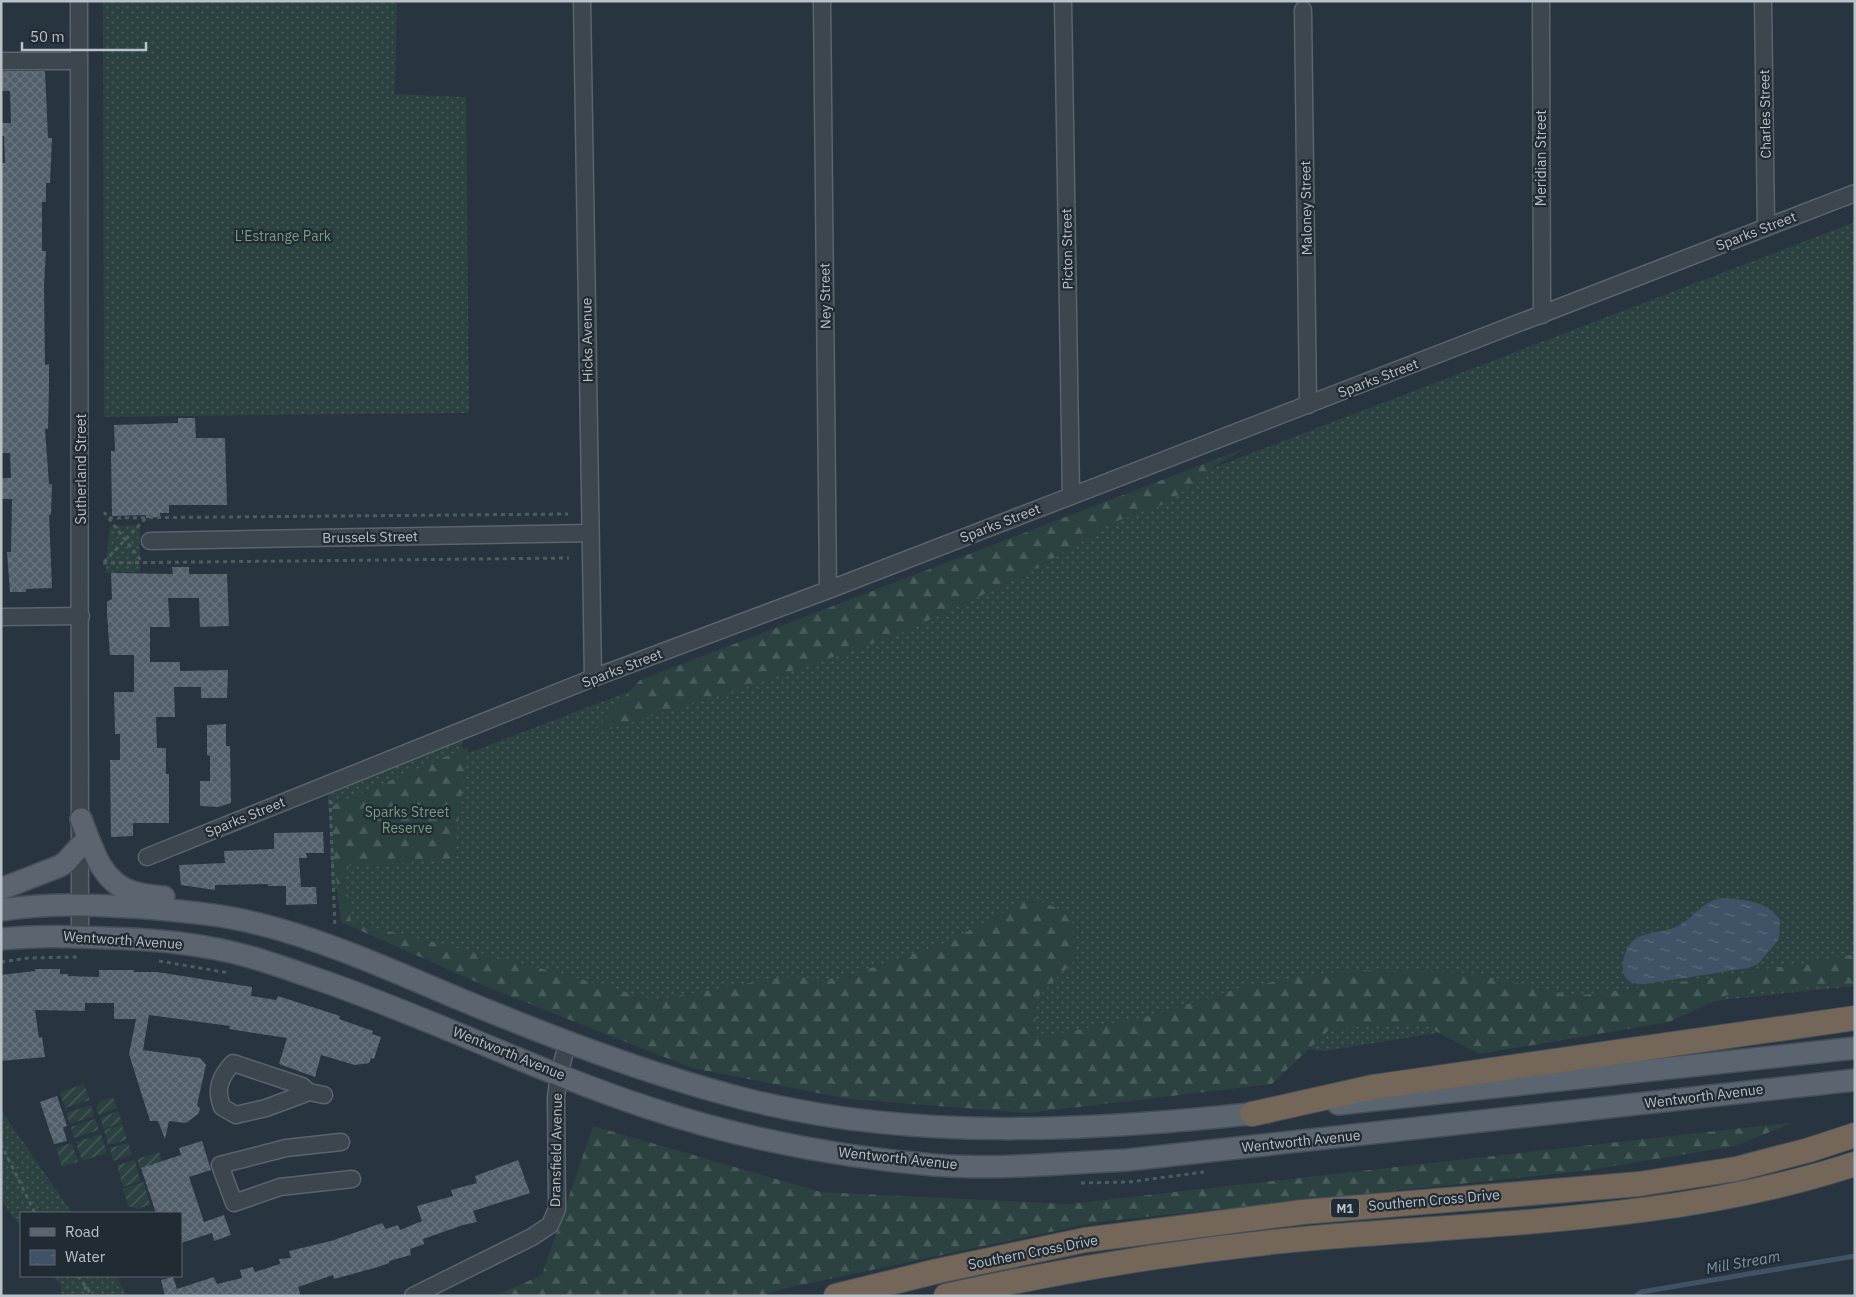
<svg xmlns="http://www.w3.org/2000/svg" width="1856" height="1297" viewBox="0 0 1856 1297" font-family="'IBM Plex Sans',sans-serif">
  <style>
    .grass { fill: url(#grass-dots) }
    .forest { fill: url(#forest-firs) }
    .garden { fill: url(#garden-furrows) }
    .water { fill: url(#water-ripples) }
    .lines { fill: none; stroke-linecap: round; stroke-linejoin: round }
    .stream { stroke: #405366; stroke-width: 5 }
    .building { fill: url(#building-cross-hatch) }
    .minor-casing { stroke: #5a646c; stroke-width: 19 }
    .major-casing { stroke: #464f58; stroke-width: 24 }
    .highway-casing { stroke: #475159; stroke-width: 26 }
    .path { stroke: #4a5e5e; stroke-width: 3; stroke-dasharray: 4 4; stroke-linecap: butt }
    .minor { stroke: #3c464f; stroke-width: 16 }
    .major { stroke: #5a656f; stroke-width: 21 }
    .highway { stroke: #74675a; stroke-width: 24 }
    .labels { text-anchor: middle; dominant-baseline: central; stroke-width: 4.5; stroke-linejoin: round; paint-order: stroke }
    .shield { fill: #212b34; stroke: #8b949c; stroke-width: 1 }
    .shield-label { font-size: 12px; font-weight: bold; fill: #b9c1c9 }
    .street-label { font-size: 14px; fill: #b9c1c9; stroke: #212b34 }
    .park-label { font-size: 14px; fill: #799d7e; stroke: #212b34 }
    .water-label { font-size: 15px; font-style: italic; fill: #7c94aa; stroke: #212b34 }
  </style>
  <defs>
    <pattern id="grass-dots" width="8" height="8" patternUnits="userSpaceOnUse" patternTransform="scale(1.25)"><rect width="8" height="8" fill="#2b4241"/><path d="M2 2h.1M6 6h.1" fill="none" stroke="#485c5b" stroke-width="1.8" stroke-linecap="round"/></pattern>
    <pattern id="forest-firs" width="22" height="20" patternUnits="userSpaceOnUse" patternTransform="scale(1.25)"><rect width="22" height="20" fill="#2b4241"/><path d="M5 1l3.5 6h-7zM16 11l3.5 6h-7z" fill="#485c5b"/></pattern>
    <pattern id="garden-furrows" width="10" height="10" patternUnits="userSpaceOnUse" patternTransform="scale(1.25)"><rect width="10" height="10" fill="#2b4241"/><path d="M-1 1l2-2M0 10L10 0M9 11l2-2" fill="none" stroke="#485c5b"/></pattern>
    <pattern id="water-ripples" width="26" height="14" patternUnits="userSpaceOnUse" patternTransform="scale(1.25)"><rect width="26" height="14" fill="#405366"/><path d="M2 4q2-2 4 0t4 0M15 11q2-2 4 0t4 0" fill="none" stroke="#5a6a7b"/></pattern>
    <pattern id="building-cross-hatch" width="8" height="8" patternUnits="userSpaceOnUse" patternTransform="scale(1.25)"><rect width="8" height="8" fill="#525f6a"/><path d="M0 0l8 8M0 8l8-8" fill="none" stroke="#69747e"/></pattern>
  </defs>
  <rect width="100%" height="100%" fill="#28343f"/>
  <g class="grass">
    <polygon points="103,1 397,1 395,94 466,97 469,413 104,417"/>
    <polygon points="1855,222 1855,986 1494,1024 1324,1051 1219,1039 715,1049 341,922 337,889 332,889 328,789 462,739 463,755"/>
    <polygon points="140,525 140,572 105,573 110,526"/>
    <polygon points="1,1110 72,1213 21,1213 21,1228 1,1199"/>
    <polygon points="53,1276 115,1276 128,1296 62,1296 60,1285"/>
  </g>
  <g class="forest">
    <polygon points="1248,447 1206,471 1172,501 1117,521 1023,576 897,635 760,682 591,735 640,680"/>
    <polygon points="468,747 453,860 344,866 351,922 555,972 655,1000 784,977 838,979 943,944 1031,898 1072,914 1074,961 1036,999 1035,1038 1146,1017 1242,987 1350,970 1469,973 1575,996 1753,972 1855,954 1855,983 1727,995 1669,1022 1479,1054 1421,1023 1330,1029 1272,1084 1029,1113 848,1099 692,1068 492,989 341,922 329,807"/>
    <polygon points="1795,1122 1735,1146 1583,1171 1097,1222 778,1290 763,1296 494,1296 542,1275 593,1126 821,1192 1068,1204"/>
  </g>
  <g class="garden">
    <polygon points="84,1084 90,1100 65,1108 60,1092"/>
    <polygon points="113,1097 117,1108 99,1115 96,1108 100,1101"/>
    <polygon points="91,1105 94,1116 70,1124 66,1113"/>
    <polygon points="118,1111 122,1122 104,1129 100,1118"/>
    <polygon points="95,1119 99,1130 74,1138 71,1127"/>
    <polygon points="122,1124 127,1140 108,1145 104,1130"/>
    <polygon points="101,1134 107,1153 82,1161 76,1142"/>
    <polygon points="72,1143 78,1162 62,1167 56,1148"/>
    <polygon points="128,1143 132,1155 113,1161 110,1148"/>
    <polygon points="159,1152 162,1161 140,1169 137,1159"/>
    <polygon points="135,1160 140,1181 123,1187 117,1165"/>
    <polygon points="144,1182 150,1205 137,1209 128,1206 123,1189"/>
  </g>
  <path class="water" d="M1723 898C1745 900 1766 900 1780 920L1779 939 1758 964 1748 968 1645 984C1639 984 1631 984 1627 979 1618 970 1625 947 1634 940 1646 931 1664 933 1678 926 1695 917 1703 900 1723 898Z"/>
  <g class="lines">
    <polyline class="stream" points="1636,1296 1641,1292 1855,1256"/>
  </g>
  <g class="building">
    <polygon points="1,71 45,71 48,138 52,138 50,183 46,183 46,202 42,202 42,251 46,251 44,285 45,365 49,364 49,385 48,429 45,429 49,484 52,484 51,515 49,515 52,588 26,589 26,592 10,592 7,552 11,552 12,499 1,499 1,478 11,478 10,453 1,453 1,163 5,163 4,136 1,136 1,123 11,123 10,91 1,91"/>
    <polygon points="178,418 195,418 196,438 225,438 227,505 169,505 169,513 160,513 160,517 146,518 146,515 112,516 111,451 115,451 114,425 178,423"/>
    <polygon points="172,567 189,567 189,574 227,574 229,626 200,627 199,598 168,598 170,627 150,627 150,662 180,662 180,671 228,670 227,698 201,698 201,687 174,687 175,717 156,717 157,748 166,748 166,774 169,774 169,823 133,823 133,836 111,837 110,760 120,760 120,734 115,734 114,692 134,692 134,655 110,655 107,614 107,602 112,599 111,573 173,574"/>
    <polygon points="226,724 226,746 230,746 231,803 218,807 200,806 200,781 210,781 210,756 207,755 207,725"/>
    <polygon points="323,832 324,853 306,853 307,858 299,858 301,887 316,887 317,904 286,905 286,886 268,886 268,884 215,885 215,890 181,885 179,865 225,863 224,851 274,849 274,833"/>
    <polygon points="35,969 60,969 60,974 68,974 68,976 99,977 99,970 134,970 134,972 157,972 252,987 251,996 276,1000 278,996 340,1016 339,1019 373,1031 372,1034 381,1037 374,1059 371,1058 369,1063 355,1065 321,1055 315,1077 279,1064 287,1038 229,1029 230,1026 149,1015 143,1050 200,1058 206,1065 197,1105 200,1109 198,1114 186,1123 169,1121 165,1139 158,1121 150,1121 129,1054 136,1019 114,1019 114,1003 85,1003 85,1011 35,1010 39,1038 42,1037 45,1057 1,1061 1,975 35,971"/>
    <polygon points="57,1096 67,1126 63,1127 67,1141 54,1144 40,1102"/>
    <polygon points="202,1141 211,1170 189,1177 204,1222 224,1215 231,1235 214,1241 212,1233 181,1243 181,1213 156,1213 141,1168 181,1155 179,1148"/>
    <polygon points="518,1160 530,1193 473,1211 477,1222 463,1225 423,1239 424,1244 410,1249 411,1255 389,1261 389,1263 378,1267 334,1279 333,1275 298,1287 301,1296 165,1296 161,1280 173,1277 177,1289 214,1277 217,1284 242,1278 240,1270 253,1267 255,1272 280,1264 279,1259 291,1258 289,1251 331,1241 382,1223 386,1229 398,1225 400,1230 422,1221 417,1206 453,1196 451,1190 477,1183 475,1176"/>
  </g>
  <g class="lines">
    <g class="minor-casing">
      <g id="minor">
        <polyline points="79,1 80,936"/>
        <polyline points="582,1 593,678"/>
        <polyline points="822,1 828,590"/>
        <polyline points="1063,1 1071,496"/>
        <polyline points="1541,1 1542,315"/>
        <polyline points="1763,1 1766,227"/>
        <polyline points="1303,10 1308,405"/>
        <polyline points="1,61 79,61"/>
        <polyline points="150,541 590,533"/>
        <polyline points="1,617 81,616"/>
        <polyline points="147,857 593,678 828,590 1855,193"/>
        <path d="M309 1092 302 1086 233 1063C220 1077 215 1089 222 1107L236 1115 266 1108 309 1092 324 1095"/>
        <polyline points="341,1142 286,1148 220,1165 234,1203 280,1187 352,1179"/>
        <polyline points="413,1296 532,1237 550,1225 557,1209 556,1097 559,1074 568,1041"/>
      </g>
    </g>
    <g class="major-casing">
      <g id="major">
        <path d="M81 819C92 847 101 883 133 892 143 895 154 896 164 897"/>
        <polyline points="1,889 60,866 66,862 81,845"/>
        <path d="M1 910C53 902 105 905 158 909 191 912 223 915 255 923 325 940 391 970 457 998 549 1036 644 1073 741 1098 912 1142 1094 1131 1268 1112"/>
        <path d="M1 939C37 935 71 936 106 938 141 939 176 941 211 948 247 954 282 967 317 979 429 1017 536 1071 649 1108 740 1138 838 1157 934 1165 998 1170 1063 1163 1127 1160L1855 1080"/>
        <polyline points="1338,1104 1855,1048"/>
      </g>
    </g>
    <g class="highway-casing">
      <g id="highway">
        <polyline points="1252,1114 1373,1087 1855,1018"/>
        <polyline points="836,1296 938,1271 1085,1240 1303,1212 1639,1184 1736,1169 1809,1150 1855,1135"/>
        <path d="M946 1296C1071 1268 1197 1248 1325 1237 1502 1222 1684 1220 1855 1164"/>
      </g>
    </g>
    <g class="path">
      <polyline points="104,512 143,563"/>
      <polyline points="109,518 568,514"/>
      <polyline points="104,562 146,518"/>
      <polyline points="103,563 569,558"/>
      <polyline points="330,800 335,928"/>
      <polyline points="159,961 229,973"/>
      <polyline points="1,962 28,958 78,957"/>
      <polyline points="1,1144 35,1213"/>
      <polyline points="1081,1183 1129,1182 1204,1172"/>
      <polyline points="78,1276 93,1296"/>
      <polyline points="85,1286 86,1296"/>
    </g>
    <use href="#minor" class="minor"/>
    <use href="#major" class="major"/>
    <use href="#highway" class="highway"/>
  </g>
  <g class="labels">
    <rect class="shield" x="1331" y="1198.5" width="28" height="19" rx="4"/>
    <g class="shield-label">
      <text x="1345" y="1208">M1</text>
    </g>
    <g class="street-label">
      <text transform="translate(1765 114) rotate(-91)">Charles Street</text>
      <text transform="translate(1541 158) rotate(-90)">Meridian Street</text>
      <text transform="translate(1306 208) rotate(-91)">Maloney Street</text>
      <text transform="translate(1756 231) rotate(-21)">Sparks Street</text>
      <text transform="translate(1067 249) rotate(-91)">Picton Street</text>
      <text transform="translate(825 296) rotate(-91)">Ney Street</text>
      <text transform="translate(587 340) rotate(-91)">Hicks Avenue</text>
      <text transform="translate(1378 378) rotate(-21)">Sparks Street</text>
      <text transform="translate(81 469) rotate(-90)">Sutherland Street</text>
      <text transform="translate(1000 523) rotate(-21)">Sparks Street</text>
      <text transform="translate(370 537) rotate(-1)">Brussels Street</text>
      <text transform="translate(622 668) rotate(-21)">Sparks Street</text>
      <text transform="translate(245 817) rotate(-22)">Sparks Street</text>
      <text transform="translate(123 940) rotate(4)">Wentworth Avenue</text>
      <text transform="translate(509 1053) rotate(22)">Wentworth Avenue</text>
      <text transform="translate(1704 1096) rotate(-7)">Wentworth Avenue</text>
      <text transform="translate(1301 1141) rotate(-6)">Wentworth Avenue</text>
      <text transform="translate(556 1150) rotate(-89)">Dransfield Avenue</text>
      <text transform="translate(898 1158) rotate(6)">Wentworth Avenue</text>
      <text transform="translate(1434 1200) rotate(-5)">Southern Cross Drive</text>
      <text transform="translate(1033 1252) rotate(-11)">Southern Cross Drive</text>
    </g>
    <g class="park-label">
      <text x="283" y="236">L'Estrange Park</text>
      <text x="407" y="812">Sparks Street<tspan x="407" dy="16">Reserve</tspan></text>
    </g>
    <g class="water-label">
      <text transform="translate(1743 1262) rotate(-10)">Mill Stream</text>
    </g>
  </g>
  <rect width="1856" height="1297" fill="none" stroke="#b9c1c9" stroke-width="5"/>
  <rect x="20" y="1212" width="162" height="65" fill="#212b34" stroke="#5e6770"/>
  <rect x="30" y="1228" width="25" height="8" fill="#5a656f" stroke="#5e6770"/>
  <text x="65" y="1237" font-size="15" fill="#b9c1c9">Road</text>
  <rect x="30" y="1250" width="25" height="15" fill="url(#water-ripples)" stroke="#5e6770"/>
  <text x="65" y="1262" font-size="15" fill="#b9c1c9">Water</text>
  <path d="M22 42v8h124v-8" fill="none" stroke="#b9c1c9" stroke-width="2.5"/>
  <text x="30" y="42" font-size="15" fill="#b9c1c9" stroke="#212b34" stroke-width="4" paint-order="stroke">50 m</text>
</svg>
